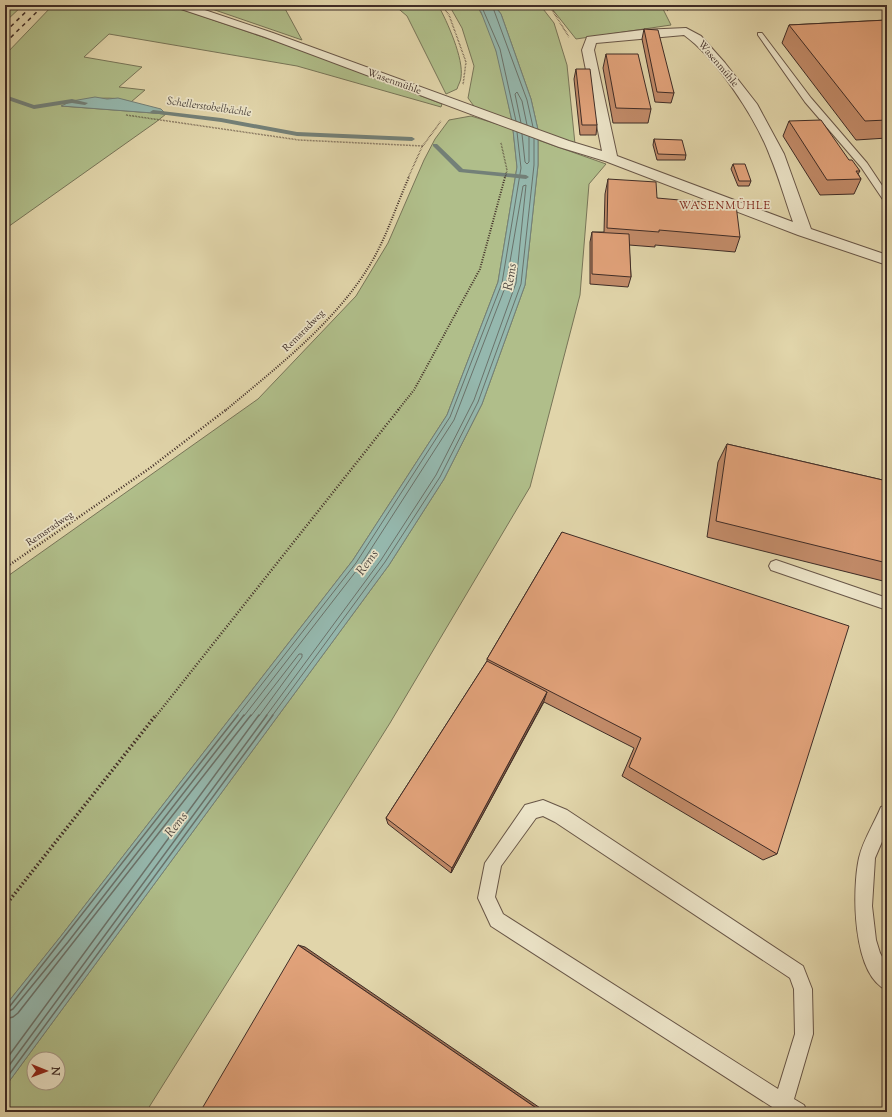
<svg xmlns="http://www.w3.org/2000/svg" width="892" height="1117" viewBox="0 0 892 1117" font-family="'Sorts Mill Goudy',serif">
  <style>
    .green { fill: #b0be8a; stroke: #787558; fill-rule: evenodd }
    .water { fill: #95b8ae; stroke: #738078 }
    .lines { fill: none; stroke-linecap: round; stroke-linejoin: round }
    .shore-far1 { stroke: #6a726a; stroke-width: 1 }
    .shore { stroke: #6a726a; stroke-width: 1.5 }
    .stream { fill: #738078; fill-rule: evenodd }
    .lane-casing { stroke: #685647; stroke-width: 2 }
    .street-casing { stroke: #685647; stroke-width: 2 }
    .path-far3 { stroke: #3f2c26; stroke-width: 1.5; stroke-dasharray: 0.5 1; stroke-linecap: butt }
    .path-far2 { stroke: #3f2c26; stroke-width: 2; stroke-dasharray: 1 1.5; stroke-linecap: butt }
    .path-far1 { stroke: #3f2c26; stroke-width: 2.5; stroke-dasharray: 1 2; stroke-linecap: butt }
    .path { stroke: #3f2c26; stroke-width: 3.5; stroke-dasharray: 1.5 2.5; stroke-linecap: butt }
    .lane { fill: #ece4c8; fill-rule: evenodd }
    .street { fill: #ece4c8; fill-rule: evenodd }
    .rail { stroke: #3f2c26; stroke-width: 1.5; stroke-dasharray: 4 4; stroke-linecap: butt }
    .wall { fill: #c28b69; stroke: #3f2c26 }
    .shaded-wall { fill: #9e7155; stroke: #3f2c26 }
    .building { fill: #e1a27a; stroke: #3f2c26 }
    .labels { text-anchor: middle; dominant-baseline: central; stroke-width: 3.5; stroke-linejoin: round; paint-order: stroke }
    .far-street-label { font-size: 10px; fill: #3f2c26; stroke: #ece4c8 }
    .far-water-label { font-size: 11px; font-style: italic; fill: #504841; stroke: #ece4c8 }
    .far-neighbourhood-label { font-size: 11px; letter-spacing: 1px; fill: #7a1f14; stroke: #ece4c8 }
    .water-label { font-size: 13px; font-style: italic; fill: #504841; stroke: #ece4c8 }
  </style>
  <rect width="100%" height="100%" fill="#e1d5aa"/>
  <filter id="stains"><feTurbulence type="fractalNoise" baseFrequency=".005" numOctaves="4"/><feColorMatrix values="0 0 0 0 .2 0 0 0 0 .09 0 0 0 0 .02 0 0 0 .5 -.17"/></filter>
  <radialGradient id="worn" r=".72"><stop offset=".6" stop-color="#630" stop-opacity="0"/><stop offset="1" stop-color="#630" stop-opacity=".3"/></radialGradient>
  <g class="green">
    <polygon points="5,5 23,5 5,22"/>
    <path d="M53 5H169L304 51 442 104 441 107 297 66 109 34 84 57 142 67 119 87 145 90 131 102C108 94 85 100 62 106L166 114 156 122 5 229V55Z"/>
    <polygon points="198,5 283,5 302,40 212,9"/>
    <path d="M394 5H438C447 21 464 59 461 77 461 81 458 85 457 89L446 94 407 16Z"/>
    <path d="M449 5H476C497 34 504 86 512 121L476 109 468 98 474 66 462 28Z"/>
    <polygon points="494,5 540,5 554,23 567,65 575,144 538,130 531,99 501,14"/>
    <polygon points="549,5 661,5 671,25 576,39"/>
    <polygon points="471,116 513,129 517,167 498,282 447,415 353,560 61,936 5,1006 5,578 258,399 356,296 388,243 424,160 435,139 449,120"/>
    <path d="M538 140 606 164 589 184 580 295 530 487 390 723 146 1112H5V1087L389 565 444 479 482 404 525 285 538 165ZM34 1059H58V1083H34Z"/>
  </g>
  <g class="water">
    <polygon points="476,5 494,5 501,14 531,99 538,130 538,165 525,285 482,404 444,479 389,565 5,1087 5,1006 61,936 353,560 447,415 498,282 517,167 512,121 496,51 481,12"/>
    <polygon points="95,97 107,99 118,98 161,109 166,114 61,106 72,101"/>
  </g>
  <g class="lines">
    <g class="shore-far1">
      <polyline points="481,5 500,49 516,121"/>
      <polyline points="492,5 527,100 533,127"/>
      <polyline points="521,123 515,94 517,92 522,101 527,125"/>
      <polyline points="522,134 525,162 527,164 529,162 529,137"/>
      <polyline points="237,716 356,563 450,417 502,283 521,168 517,132"/>
      <polyline points="244,716 360,566 454,420 506,285 523,186 526,185 516,283 474,400 436,475 381,560 266,716"/>
      <polyline points="251,716 299,654 302,654 302,657 259,716"/>
      <polyline points="272,716 385,562 440,477 478,402 521,284 534,165 534,139"/>
    </g>
    <g class="shore">
      <polyline points="5,1008 10,1006 238,715"/>
      <polyline points="5,1013 13,1009 68,942 244,715"/>
      <polyline points="5,1019 13,1017 18,1013 251,715"/>
      <polyline points="5,1061 259,715"/>
      <polyline points="5,1071 267,715"/>
      <polyline points="5,1080 273,715"/>
    </g>
    <g class="stream">
      <polygon points="5,95 34,105 72,99 88,103 85,105 72,103 34,109 5,99"/>
      <polygon points="153,110 221,118 297,132 412,137 415,139 412,141 297,136 221,122 151,113 150,112"/>
      <polygon points="433,144 437,144 463,169 526,175 529,177 526,179 459,172 433,146"/>
    </g>
    <g class="lane-casing">
      <g id="lane">
        <polygon points="758,33 762,33 811,98 867,163 887,193 887,202 884,201 861,167 805,102 758,35"/>
        <polygon points="776,560 887,598 887,610 771,570 769,566 771,562"/>
        <path d="M543 800 567 810 803 966 812 989 813 1034 794 1099 804 1105 807 1112H780L491 926 478 898 485 863 525 805ZM543 816 555 822 790 978 794 989 795 1034 778 1089 503 914 495 897 501 866 536 818Z"/>
        <path d="M887 805V830L875 858 872 906 876 940 880 953 887 966V990C852 975 852 889 859 858 863 840 874 824 881 807Z"/>
      </g>
    </g>
    <g class="street-casing">
      <path id="street" d="M173 5H190L273 33 569 141 602 151 582 50 587 37 642 30 686 28 701 36 725 63 757 104 784 154 811 229 887 255V265L798 235 605 161 559 147 265 37 175 7ZM684 35C716 58 756 118 770 156 779 177 785 200 793 222L617 156 594 50 596 43Z"/>
    </g>
    <g class="path-far3">
      <polyline points="442,5 449,15 466,62 463,85"/>
      <polyline points="549,5 569,37"/>
      <polyline points="662,5 668,11"/>
      <polyline points="126,115 299,140 423,146"/>
      <polyline points="501,143 507,170 505,178"/>
      <polyline points="408,178 422,147 441,121"/>
    </g>
    <g class="path-far2">
      <path d="M226 410C277 367 336 322 371 263 387 236 396 206 409 177"/>
      <polyline points="398,410 414,390 480,269 505,177"/>
    </g>
    <g class="path-far1">
      <polyline points="5,568 150,468 227,409"/>
      <polyline points="156,716 399,409"/>
    </g>
    <polyline class="path" points="5,906 156,715"/>
    <use href="#lane" class="lane"/>
    <use href="#street" class="street"/>
    <g class="rail">
      <polyline points="5,32 33,5"/>
      <polyline points="5,43 44,5"/>
    </g>
  </g>
  <g class="wall">
    <polygon points="887,20 887,138 856,140 782,43 789,25"/>
    <polygon points="644,29 674,93 671,103 655,102 642,39"/>
    <polygon points="606,54 651,109 648,123 613,123 603,68"/>
    <polygon points="576,69 597,125 596,135 580,135 574,79"/>
    <polygon points="789,121 849,160 860,171 858,174 861,179 854,194 820,195 783,136"/>
    <polygon points="654,139 686,155 685,160 657,160 653,145"/>
    <polygon points="733,164 751,181 749,186 738,186 731,169"/>
    <polygon points="608,179 657,198 740,237 735,252 655,245 655,247 629,245 631,277 628,287 590,284 590,242 592,232 604,232 605,194"/>
    <polygon points="727,444 887,481 887,582 707,537 718,462"/>
    <polygon points="562,532 777,854 763,860 622,776 634,748 544,702 451,873 388,824 386,818 487,661 487,659"/>
  </g>
  <g class="shaded-wall">
    <polygon points="547,692 544,701 451,873 452,868"/>
    <polygon points="298,945 305,947 546,1112 542,1112"/>
  </g>
  <g class="building">
    <polygon points="887,20 887,120 865,121 789,25"/>
    <polygon points="644,29 658,30 674,93 657,92"/>
    <polygon points="606,54 638,54 651,109 616,108"/>
    <polygon points="576,69 590,69 597,125 582,125"/>
    <polygon points="821,120 849,160 852,160 860,171 856,171 861,179 827,180 789,121"/>
    <polygon points="654,139 682,140 686,155 658,154"/>
    <polygon points="733,164 745,164 751,181 739,181"/>
    <polygon points="608,179 656,182 657,198 736,205 740,237 659,230 659,232 607,228"/>
    <polygon points="592,232 629,234 631,277 592,274"/>
    <polygon points="727,444 887,481 887,563 716,521"/>
    <polygon points="562,532 849,626 777,854 629,767 641,738 487,659"/>
    <polygon points="487,661 547,692 452,868 386,818"/>
    <polygon points="298,945 542,1112 200,1112"/>
  </g>
  <g class="labels">
    <g class="far-street-label">
      <text transform="translate(718 64) rotate(50)">Wasenmühle</text>
      <text transform="translate(394 82) rotate(20)">Wasenmühle</text>
      <text transform="translate(304 331) rotate(-45)">Remsradweg</text>
      <text transform="translate(50 529) rotate(-34)">Remsradweg</text>
    </g>
    <g class="far-water-label">
      <text transform="translate(209 107) rotate(8)">Schellerstobelbächle</text>
    </g>
    <g class="far-neighbourhood-label">
      <text x="725" y="206">WASENMÜHLE</text>
    </g>
    <g class="water-label">
      <text transform="translate(511 277) rotate(-80)">Rems</text>
      <text transform="translate(368 563) rotate(-54)">Rems</text>
      <text transform="translate(177 825) rotate(-52)">Rems</text>
    </g>
  </g>
  <rect width="892" height="1117" fill="none" stroke="#e1d5aa" stroke-width="20"/>
  <rect x="6" y="6" width="880" height="1105" fill="none" stroke="#3f2c26" stroke-width="2"/>
  <rect x="10" y="10" width="872" height="1097" fill="none" stroke="#3f2c26"/>
  <g transform="translate(46 1071) rotate(91)"><circle r="19" fill="#ece4c8" stroke="#a79a87"/>
  <path d="M0-3L7 15L0 10L-7 15Z" fill="#8f2418"/>
  <text y="-6" font-size="11" font-weight="bold" text-anchor="middle" fill="#3f2c26">N</text>
  </g>
  <rect width="100%" height="100%" filter="url(#stains)"/>
  <rect width="100%" height="100%" fill="url(#worn)"/>
</svg>
